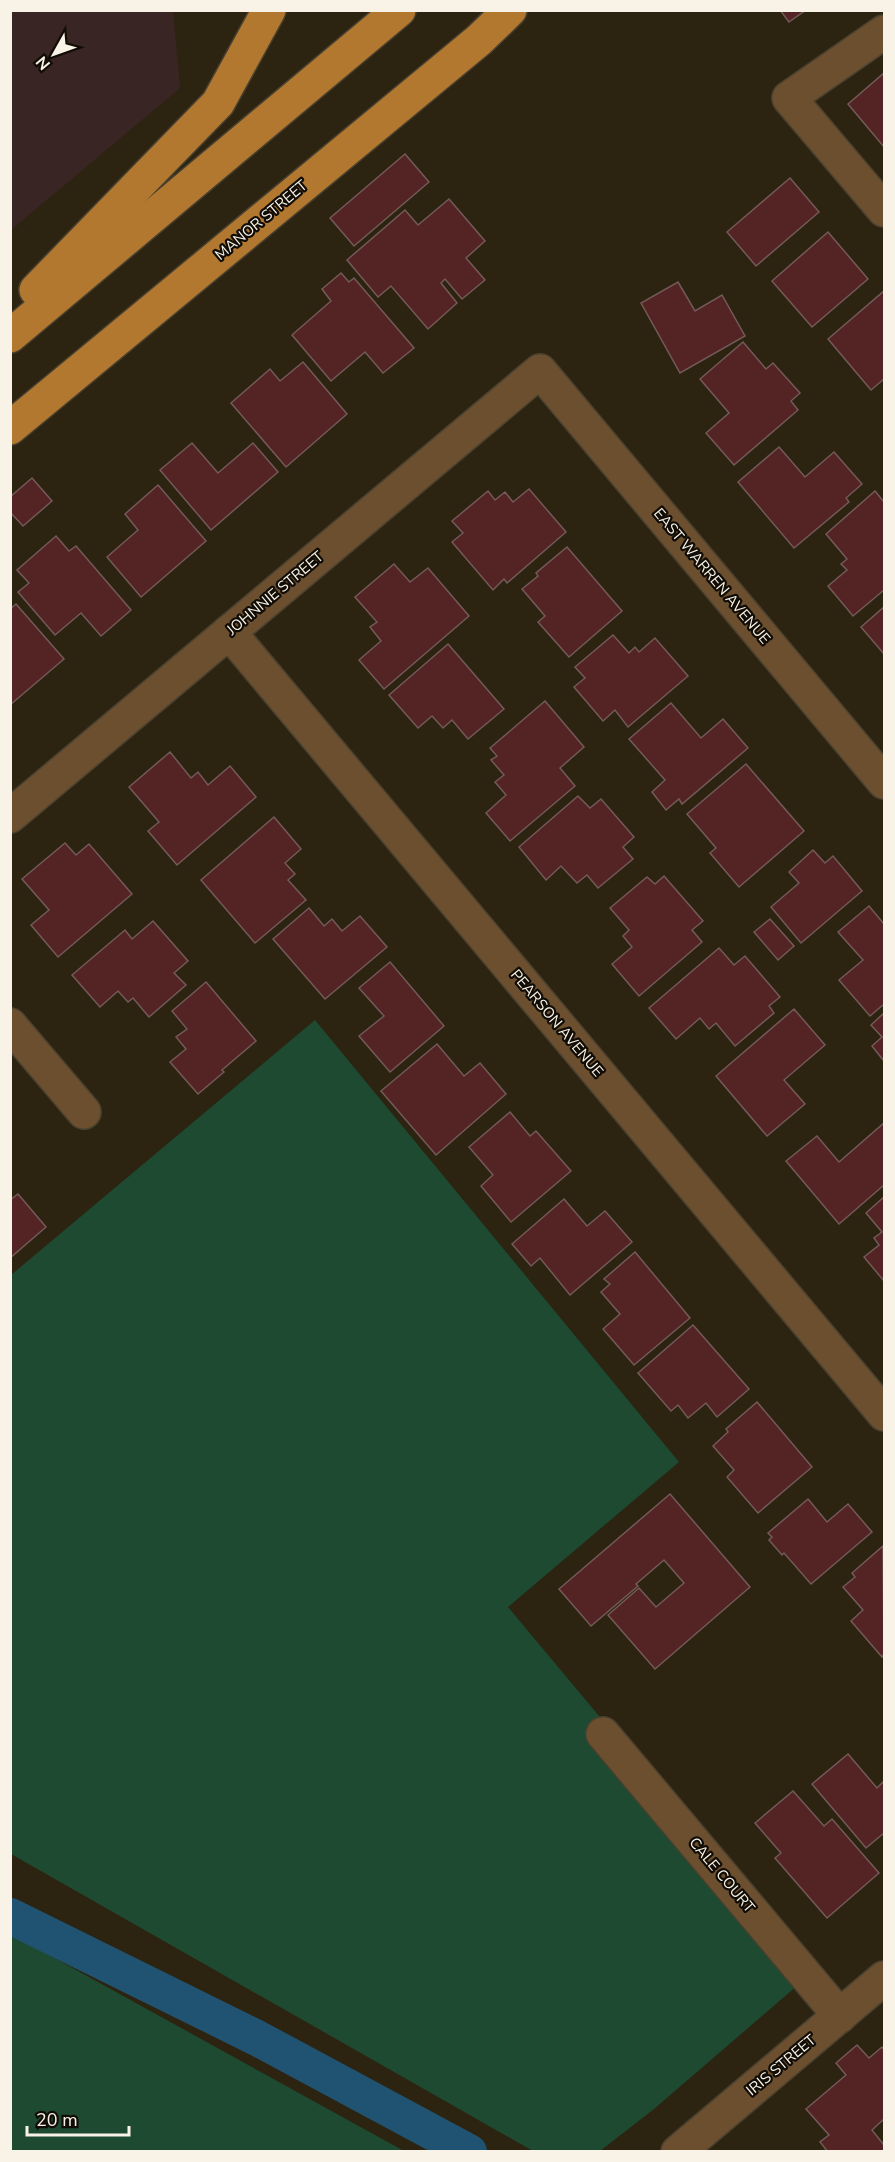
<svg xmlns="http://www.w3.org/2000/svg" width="895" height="2162" viewBox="0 0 895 2162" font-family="'Nunito Sans',sans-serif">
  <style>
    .industrial { fill: #392624 }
    .green { fill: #1d4a31 }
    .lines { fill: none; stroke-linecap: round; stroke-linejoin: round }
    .canal { stroke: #205371; stroke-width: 36 }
    .building { fill: #542323; stroke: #735a59; stroke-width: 1.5 }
    .minor-casing { stroke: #49402f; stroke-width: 36 }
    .primary-casing { stroke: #49402f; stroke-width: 36 }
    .minor { stroke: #6b4f2f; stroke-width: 33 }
    .primary { stroke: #b2782f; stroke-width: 33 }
    .labels { text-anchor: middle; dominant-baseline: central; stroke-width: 4.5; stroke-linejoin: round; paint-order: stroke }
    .street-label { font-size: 15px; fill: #f9f3e7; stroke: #110d06 }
  </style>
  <rect width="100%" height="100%" fill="#2c2311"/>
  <polygon class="industrial" points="11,10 173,11 180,88 11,230"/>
  <g class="green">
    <polygon points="315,1020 679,1462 508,1607 813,1972 654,2109 600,2151 533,2151 11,1854 11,1275"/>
    <polygon points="10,1934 11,1934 404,2151 11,2151"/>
  </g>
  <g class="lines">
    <polyline class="canal" points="10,1916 257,2038 469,2152"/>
  </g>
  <g class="building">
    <polygon points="780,10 806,10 789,22"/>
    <polygon points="884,73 884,147 848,104"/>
    <polygon points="405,154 429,182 354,246 330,218"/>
    <polygon points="790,178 819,212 756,266 727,232"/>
    <polygon points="449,199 485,241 466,258 485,280 462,299 445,279 441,283 457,303 428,329 391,286 378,297 347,260 405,210 418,225"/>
    <polygon points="828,232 868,279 812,327 772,281"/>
    <polygon points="341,273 349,282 354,278 414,348 383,373 365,352 331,381 292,335 331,301 322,289"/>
    <polygon points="678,282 695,311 722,295 745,336 680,373 641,303"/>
    <polygon points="884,291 884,379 871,390 828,339"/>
    <polygon points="743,342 766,369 773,363 800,393 791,401 798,410 734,465 706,433 729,413 700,379"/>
    <polygon points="303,362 347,414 286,467 231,403 270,369 280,381"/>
    <polygon points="192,443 218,473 253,443 278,472 211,530 160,470"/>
    <polygon points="779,447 805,477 834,452 862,484 846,498 849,502 794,548 738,482"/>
    <polygon points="32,478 52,501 23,526 10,512 10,497"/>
    <polygon points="158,485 206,541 141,597 107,557 138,530 125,514"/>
    <polygon points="529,489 566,532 507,583 504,579 493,590 452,542 463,533 452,521 488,491 495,500 505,492 513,502"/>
    <polygon points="875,491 884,502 884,590 853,616 828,586 847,570 841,564 847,559 826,534"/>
    <polygon points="56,536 69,551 76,546 131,610 101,636 81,613 55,635 18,592 29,583 17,570"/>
    <polygon points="567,547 622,611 569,657 538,622 545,616 522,589 538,576 536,573"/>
    <polygon points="394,564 410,582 428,568 469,616 384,689 359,660 381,641 370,627 377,622 355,597"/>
    <polygon points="16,604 64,659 10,705 10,609"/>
    <polygon points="884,607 884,654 861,627"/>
    <polygon points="613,635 629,653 635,647 639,652 655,638 688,676 628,727 615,710 603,721 574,687 585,678 575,667"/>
    <polygon points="448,644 504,709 468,739 452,720 443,728 432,716 418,728 389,695"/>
    <polygon points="545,701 584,747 560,768 575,786 510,841 486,813 506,795 495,782 504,775 491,760 497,756 490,748"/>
    <polygon points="671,703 701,738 723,719 748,748 682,804 679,799 666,810 652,792 665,780 629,739"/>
    <polygon points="170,752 191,778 198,772 208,785 230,766 256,797 177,865 148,831 159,822 129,787"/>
    <polygon points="746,764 804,831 739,887 710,853 716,848 687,814"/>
    <polygon points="578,796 590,808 601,799 634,837 623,847 633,859 598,888 587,875 577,883 561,866 546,880 519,847"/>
    <polygon points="274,817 301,849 285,863 295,874 288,880 306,900 255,943 201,880"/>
    <polygon points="65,843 76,855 89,844 132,894 58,957 31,925 49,910 22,879"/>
    <polygon points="813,850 825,863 833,856 862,891 801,943 771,907 799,883 789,872"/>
    <polygon points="664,876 703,921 692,930 702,942 639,996 612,964 632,947 623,936 629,930 610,908 647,877 655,884"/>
    <polygon points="869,906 884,924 884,1004 870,1016 839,980 863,960 838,932"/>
    <polygon points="309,908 324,926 332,919 342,931 360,916 387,947 325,999 273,939"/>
    <polygon points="770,919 794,946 778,960 754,932"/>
    <polygon points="153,921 188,961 174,973 186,985 149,1017 133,998 128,1002 118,991 100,1007 72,975 125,930 132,939"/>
    <polygon points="719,948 734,965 745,956 780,997 769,1006 774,1013 735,1046 716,1023 709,1029 700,1018 676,1039 649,1008"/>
    <polygon points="390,962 444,1026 390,1072 359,1036 384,1016 359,988"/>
    <polygon points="206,982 256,1041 222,1070 224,1072 198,1094 170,1062 186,1049 176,1037 187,1029 172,1011"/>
    <polygon points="794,1009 825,1045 784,1080 805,1104 767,1136 716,1076"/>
    <polygon points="884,1013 884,1061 872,1046 882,1037 871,1025"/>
    <polygon points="437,1044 464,1076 480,1063 506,1094 436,1155 381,1091"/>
    <polygon points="510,1112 530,1136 536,1131 571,1171 511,1222 481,1186 493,1175 469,1147"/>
    <polygon points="884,1123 884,1185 839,1224 786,1161 817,1136 839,1162"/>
    <polygon points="18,1194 46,1227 10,1258 10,1200"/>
    <polygon points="884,1197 884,1281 864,1257 879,1245 874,1238 882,1232 866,1213"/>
    <polygon points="564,1199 587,1226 605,1211 632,1242 570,1295 540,1258 531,1266 512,1244"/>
    <polygon points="635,1252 690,1318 634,1365 603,1329 620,1314 601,1292 610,1284 604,1279"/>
    <polygon points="693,1325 749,1389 717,1417 706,1403 688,1418 678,1405 671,1411 638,1373"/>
    <polygon points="757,1402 812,1467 758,1513 727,1477 734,1470 713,1446 728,1432 726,1429"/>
    <polygon points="670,1494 750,1587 655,1669 608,1615 639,1588 656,1607 684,1583 664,1560 636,1584 638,1586 591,1626 559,1589"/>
    <polygon points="808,1499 827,1522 848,1504 872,1532 811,1584 784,1553 782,1555 769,1540 772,1537 768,1533"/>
    <polygon points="883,1546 884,1654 882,1657 851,1621 863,1610 843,1587 855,1577 852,1573"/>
    <polygon points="848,1754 877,1788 884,1781 884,1833 866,1848 812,1784"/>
    <polygon points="793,1791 824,1826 832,1819 879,1873 827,1918 775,1858 781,1853 755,1823"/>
    <polygon points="857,2045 869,2058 882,2047 884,2050 884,2119 872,2130 884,2145 884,2152 828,2152 820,2142 829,2135 806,2109 846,2075 836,2063"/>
  </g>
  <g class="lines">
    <g class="minor-casing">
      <g id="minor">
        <polyline points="884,32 789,98 884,210"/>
        <polyline points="229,632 884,1414"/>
        <polyline points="10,816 540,371 884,782"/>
        <polyline points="10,1025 84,1112"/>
        <polyline points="603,1734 840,2016"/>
        <polyline points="678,2152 884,1978"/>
      </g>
    </g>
    <g class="primary-casing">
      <g id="primary">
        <polyline points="36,290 218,103 269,10"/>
        <polyline points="10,336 399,10"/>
        <polyline points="10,428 479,40 510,10"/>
      </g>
    </g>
    <use href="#minor" class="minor"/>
    <use href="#primary" class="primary"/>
  </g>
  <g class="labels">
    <g class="street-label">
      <text transform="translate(261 220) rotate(-40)">MANOR STREET</text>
      <text transform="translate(712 576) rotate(50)">EAST WARREN AVENUE</text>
      <text transform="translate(275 593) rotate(-40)">JOHNNIE STREET</text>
      <text transform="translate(557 1023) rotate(50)">PEARSON AVENUE</text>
      <text transform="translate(722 1875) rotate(50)">CALE COURT</text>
      <text transform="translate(781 2065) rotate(-40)">IRIS STREET</text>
    </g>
  </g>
  <rect width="895" height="2162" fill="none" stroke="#f9f3e7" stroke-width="24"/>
  <g transform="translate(54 54) rotate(230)" stroke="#110d06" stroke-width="4.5" paint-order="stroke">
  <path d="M0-4.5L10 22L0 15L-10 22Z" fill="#f9f3e7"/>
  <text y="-9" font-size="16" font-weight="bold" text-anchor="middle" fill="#f9f3e7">N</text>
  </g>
  <path d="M27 2126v9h102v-9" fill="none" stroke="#f9f3e7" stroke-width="3"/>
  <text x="36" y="2126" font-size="18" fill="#f9f3e7" stroke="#110d06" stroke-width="4.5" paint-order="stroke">20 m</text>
</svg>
